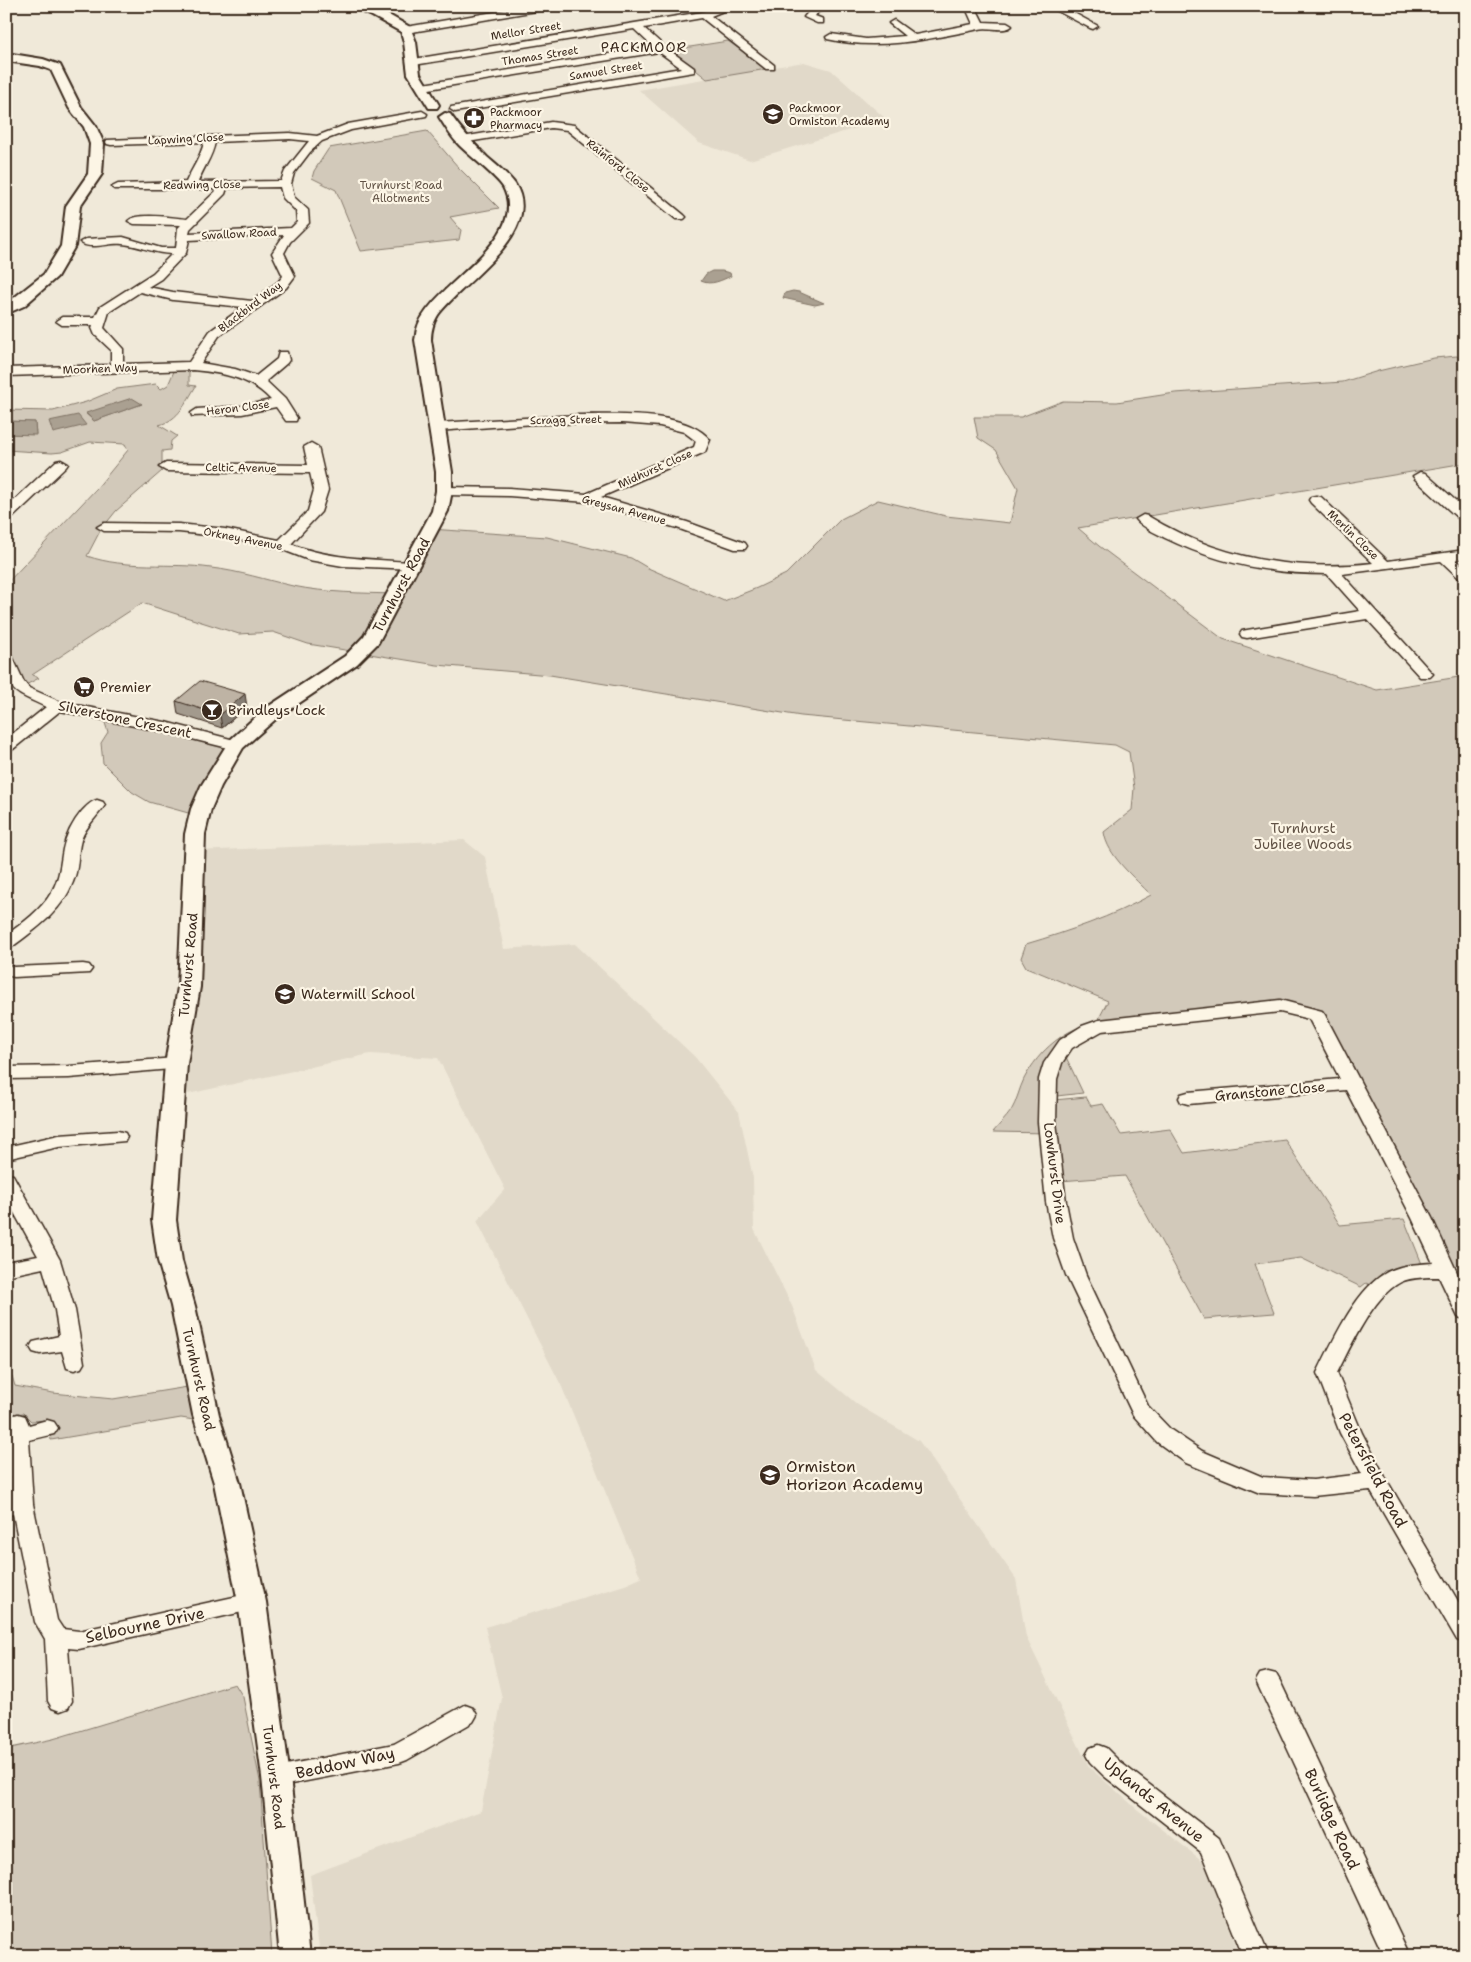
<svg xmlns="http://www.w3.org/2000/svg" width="1471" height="1962" viewBox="0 0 1471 1962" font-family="'Shantell Sans',sans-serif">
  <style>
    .built { fill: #e1d9c9 }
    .green { fill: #d2c9ba; stroke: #867a6c; fill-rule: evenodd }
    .water { fill: #aaa091; stroke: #7e7163 }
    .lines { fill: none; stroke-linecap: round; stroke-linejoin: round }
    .minor-casing { stroke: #3b2a1e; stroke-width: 3 }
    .tertiary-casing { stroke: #3b2a1e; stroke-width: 4 }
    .minor { fill: #fcf5e5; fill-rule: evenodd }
    .tertiary { fill: #fcf5e5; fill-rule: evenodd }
    .wall { fill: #a39a8d; stroke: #3b2a1e }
    .shaded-wall { fill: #857d73; stroke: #3b2a1e }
    .building { fill: #beb3a4; stroke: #3b2a1e }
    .labels { text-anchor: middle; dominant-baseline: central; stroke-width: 4.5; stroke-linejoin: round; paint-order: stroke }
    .far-street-label { font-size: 11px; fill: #3b2a1e; stroke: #fcf5e5 }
    .far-poi-label { font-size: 11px; fill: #3b2a1e; stroke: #fcf5e5; text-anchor: start }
    .far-park-label { font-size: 11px; fill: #615245; stroke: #fcf5e5 }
    .far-quarter-label { font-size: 14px; letter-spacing: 1px; fill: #3b2a1e; stroke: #fcf5e5 }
    .street-label { font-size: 14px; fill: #3b2a1e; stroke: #fcf5e5 }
    .poi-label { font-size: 14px; fill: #3b2a1e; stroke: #fcf5e5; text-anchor: start }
    .park-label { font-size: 14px; fill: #615245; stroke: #fcf5e5 }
    .near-poi-label { font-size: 16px; fill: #3b2a1e; stroke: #fcf5e5; text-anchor: start }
    .near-street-label { font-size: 16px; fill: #3b2a1e; stroke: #fcf5e5 }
  </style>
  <rect width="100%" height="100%" fill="#f0e9d9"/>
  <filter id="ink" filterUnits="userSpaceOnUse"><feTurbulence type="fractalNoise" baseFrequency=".02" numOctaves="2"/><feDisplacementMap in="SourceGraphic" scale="10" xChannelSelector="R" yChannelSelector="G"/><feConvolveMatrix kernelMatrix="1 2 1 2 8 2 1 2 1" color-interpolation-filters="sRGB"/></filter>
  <g filter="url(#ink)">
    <g class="built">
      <polygon points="804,62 831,70 886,119 750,160 699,143 639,90"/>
      <polygon points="464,840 485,857 504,949 575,944 695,1057 739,1112 753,1178 754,1229 792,1306 816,1370 858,1405 919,1441 1016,1579 1026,1637 1089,1767 1138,1810 1205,1863 1240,1956 320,1956 310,1875 481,1811 502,1698 485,1627 625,1585 641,1578 561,1385 477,1221 505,1189 438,1058 370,1054 174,1097 194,851"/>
    </g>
    <g class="green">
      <polygon points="728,41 767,69 707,79 671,50"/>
      <polygon points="427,131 459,168 499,208 450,217 461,230 459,240 361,251 336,190 312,178 314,171 329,148"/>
      <path d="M1457 356 1465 365V463L1078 528 1099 546 1223 639 1377 690 1465 676V1312L1316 1015 1280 1006 1099 1026 1066 1044V1057L1083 1093 1048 1097V1133L993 1132C999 1125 1006 1118 1011 1111 1017 1101 1019 1089 1024 1079 1039 1050 1065 1028 1097 1022L1108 1001 1026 967 1021 958 1026 944C1070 931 1111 917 1151 895 1135 878 1107 856 1104 832L1132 810 1134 788 1129 752 1115 745 801 716 550 675 437 665 308 644 273 632 239 634 142 603 32 675 39 678 20 688 18 685 6 692V584L97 488 128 450 125 444 90 442 62 452 52 453 6 450V434H36L35 422 6 421V410L53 411 86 402 117 389 156 384 161 389 168 385 175 369H189V385L196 386C186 402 179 420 159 425L177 436 171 441 170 450 162 451V471L116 511 100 531 87 556C127 570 170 562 211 568 239 571 266 580 293 586 327 593 361 593 396 594L430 529 547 537 631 558 648 568 724 601 757 588 786 574 841 519 878 500 946 516 1010 523 1018 488 996 450 978 438 974 417H1021L1063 401 1117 402 1175 393 1343 382 1378 371 1434 358ZM142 404 94 421 86 414Z"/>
      <polygon points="102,714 236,745 199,816 149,802 132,792 103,763 101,743 108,732"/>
      <polygon points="1086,1097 1091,1106 1103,1104 1121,1135 1170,1129 1184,1153 1285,1140 1340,1225 1404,1219 1422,1264 1384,1271 1370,1285 1366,1283 1361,1287 1301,1258 1255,1264 1274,1313 1204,1319 1125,1176 1060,1181 1054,1100"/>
      <polygon points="6,1374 12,1376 15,1386 53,1393 113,1399 200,1385 207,1422 181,1418 51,1440 47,1420 31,1421 23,1413 12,1415 6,1412"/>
      <polygon points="235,1684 243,1697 260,1781 272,1956 6,1956 6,1749 53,1739"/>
    </g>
    <g class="water">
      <path d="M712 271H722L730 273 731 276C722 280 711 286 701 281L706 274Z"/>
      <polygon points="793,291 799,292 824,303 815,305 783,298 785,293"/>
      <polygon points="132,398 142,404 94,421 86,413"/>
      <polygon points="78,415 86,425 53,433 49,421"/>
      <polygon points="6,421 35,422 36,435 6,434"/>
    </g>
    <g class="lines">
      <g class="minor-casing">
        <g id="minor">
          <polygon points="529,6 553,6 548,9 406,33 401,30 406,27"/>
          <polygon points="720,6 735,6 711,16 774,65 774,69 766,69 702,18 644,28 665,47 694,68 694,72 455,112 450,109 451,107 681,68 659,52 423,90 418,87 423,84 653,47 634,29 414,65 409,62 414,59 702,12"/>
          <polygon points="817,6 832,6 818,12 815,16 823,19 823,23 817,23 804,17 812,8"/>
          <path d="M965 6H975L983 22 1007 23 1012 26C1004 33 989 26 979 29 930 39 878 51 827 39L826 37 831 34 866 39 905 36 889 23 894 20 915 35 973 24Z"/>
          <polygon points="1048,6 1061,6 1098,26 1093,29 1090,28"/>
          <path d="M422 111 427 114 426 116 351 130 322 141 310 152 294 173 291 184 294 197 308 210 309 223 290 242 284 253 295 276 286 288 219 336 201 363 235 369 256 376 277 359 279 352H287L289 360 287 363 266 381 285 399 297 418 296 421H286L276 407 242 414 192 416 191 413 197 409 242 406 271 400C250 377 222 373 193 370L6 376V368L111 365V350L95 335 92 328 93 325H62L56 321 62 317H95L100 307 153 273 172 254C154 254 139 245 122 244 111 242 89 251 80 242L86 239 123 237 161 248H176L178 228 181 225 134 224 128 221C137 212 174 218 187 219L216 191V189H114L112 187 118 184 186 182C192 168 201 157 204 142L111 145 107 144 106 142 107 140 290 133 317 136 348 124ZM290 139 309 141 285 171 281 181 198 182C204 166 212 158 215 142ZM280 187 283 198 296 211 297 222 291 228 189 233 190 229 225 194 227 188ZM284 235 272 253 283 276 278 282 252 301 173 292 148 287 161 279 186 253 189 240ZM140 292 173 300 243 307 210 331 189 362 123 364V349L104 328 109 312Z"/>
          <polygon points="551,122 574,125 684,215 686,217 684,219 676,219 567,130 551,128 462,143 457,140 462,137"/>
          <path d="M579 415C613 415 687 410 710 440L705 452 601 497 687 522 745 543 747 546 745 549H735L677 528 587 502 509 496 444 495 437 491 444 487 509 488 586 494 694 447 696 441 684 432 660 426 622 423 535 424 437 431 430 427 437 423Z"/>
          <path d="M311 443 318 447 328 490 321 512 291 544C329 559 369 559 410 562L415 563 417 566 415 569 343 566 309 560 278 548 225 537 179 532 104 531 97 527 104 523 179 524 225 529 279 540 308 511 314 490 310 473 166 471 159 467 166 463 308 465 304 447Z"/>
          <polygon points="61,460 68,464 66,467 11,519 6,520 6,508 56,461"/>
          <polygon points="1420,472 1425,473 1465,509 1465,521 1460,520 1415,479 1413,476"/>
          <path d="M1316 496 1321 497 1388 561 1465 550V558L1456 559 1465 568V580L1460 579 1441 561 1342 574 1430 671 1433 674 1430 677H1420L1367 619 1247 638 1242 637 1240 634 1242 631 1247 630 1360 611 1327 574C1271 574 1216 563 1165 538 1156 533 1142 527 1136 519L1143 515 1148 516C1217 558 1293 572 1373 563L1311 503 1309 500 1311 497Z"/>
          <path d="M6 654 11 655 13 658 24 682 29 688 61 702 165 722 242 742 244 745 242 748 236 750 164 732 60 711 12 750 6 752V739L46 707C13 691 6 693 6 654Z"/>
          <path d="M97 800 103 802 105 805C97 817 86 826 81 840 77 854 79 869 73 882 62 911 36 929 12 947L6 948V935C23 923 41 910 51 893 60 878 60 865 63 849 66 835 73 822 82 811 87 806 90 802 97 800Z"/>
          <polygon points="83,964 89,965 92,969 89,973 14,977 6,975 6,965 14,967"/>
          <path d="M1280 1000 1322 1011 1325 1015 1432 1218 1465 1290V1319L1458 1317 1439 1277C1427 1277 1412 1277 1401 1282 1373 1296 1351 1346 1337 1373L1362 1433 1385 1477 1465 1613V1643L1457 1640 1370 1490 1313 1496 1260 1493 1186 1463 1157 1442 1133 1415 1066 1275 1053 1238 1046 1202 1038 1122 1039 1079 1044 1063 1060 1040 1082 1026 1099 1020ZM1280 1012 1309 1019 1340 1079 1188 1092 1181 1094 1179 1098 1181 1102 1188 1104 1346 1090 1412 1218 1433 1263C1417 1264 1398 1265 1384 1274 1355 1291 1332 1343 1317 1373L1340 1433 1362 1474 1313 1480 1263 1477 1202 1451 1171 1430 1148 1406 1086 1275 1073 1238 1066 1202 1056 1122 1057 1079 1062 1063 1072 1048 1102 1031Z"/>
          <polygon points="176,1058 182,1060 185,1064 182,1068 69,1078 6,1079 6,1067 69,1066"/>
          <polygon points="118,1131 125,1133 127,1137 125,1141 59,1147 6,1159 6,1147 59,1135"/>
          <polygon points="6,1174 13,1175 60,1260 75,1310 84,1363 81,1368 74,1370 67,1368 62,1351 40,1354 33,1352 30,1347 33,1342 59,1336 55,1310 43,1268 6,1276 6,1262 38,1256 6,1198"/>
          <polygon points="18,1414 25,1416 29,1425 47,1420 54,1422 58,1428 54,1434 29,1440 33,1504 57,1620 63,1629 79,1631 252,1593 260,1596 263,1602 260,1608 79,1649 68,1648 72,1701 68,1708 60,1711 52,1708 48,1701 45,1639 35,1622 13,1514 6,1516 6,1500 11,1498 7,1422 11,1416"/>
          <polygon points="1268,1672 1276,1674 1280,1681 1410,1956 1384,1956 1256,1681 1260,1674"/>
          <polygon points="465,1705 473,1708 477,1715 473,1722 407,1760 399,1763 276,1787 268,1784 264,1777 268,1770 276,1767 394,1744"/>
          <polygon points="1098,1745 1106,1748 1120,1762 1219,1838 1269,1956 1243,1956 1201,1852 1104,1776 1090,1762 1086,1755 1090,1748"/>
        </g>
      </g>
      <g class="tertiary-casing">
        <g id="tertiary">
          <polygon points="349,6 367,6 380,10 410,27 416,42 420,74 439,105 437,108 429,108 408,74 404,42 401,32 372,16"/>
          <polygon points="6,53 43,59 60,65 81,107 96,126 104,144 102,174 80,206 75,246 57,277 24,306 6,314 6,304 44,274 61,246 66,206 88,174 90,144 84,127 69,108 51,70 40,66 6,61"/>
          <path d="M445 113 450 114C461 130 473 143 487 157 496 165 508 174 515 184 546 232 462 282 438 315 433 323 431 331 431 340L452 472V491L448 511 378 643 357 664 277 718 243 748 221 786 211 809 205 834 200 987 187 1064 176 1220 182 1261 195 1306 219 1415 240 1483 266 1602 290 1777 310 1956H280L262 1777 238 1602 214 1483 193 1415 171 1306 158 1261 152 1220 165 1064 178 987 185 834 191 809 201 786 229 741 263 710 345 656 364 636 432 511 436 491V472L415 340C416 336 416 332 417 329 428 286 532 241 503 187 497 177 469 155 459 145 451 137 445 126 439 117Z"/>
        </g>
      </g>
      <use href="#minor" class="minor"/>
      <use href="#tertiary" class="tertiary"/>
    </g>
    <polygon class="wall" points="176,701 247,707 222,728 178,714"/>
    <polygon class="shaded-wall" points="245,694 247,707 222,728 220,715"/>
    <polygon class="building" points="200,681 245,694 220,715 176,701"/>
  </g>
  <defs>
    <g id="school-disc" transform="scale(1.125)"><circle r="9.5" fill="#3b2a1e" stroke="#fcf5e5"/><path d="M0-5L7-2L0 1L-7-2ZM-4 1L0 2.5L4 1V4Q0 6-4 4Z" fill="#fff"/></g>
    <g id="pharmacy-disc" transform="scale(1.125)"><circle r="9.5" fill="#3b2a1e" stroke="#fcf5e5"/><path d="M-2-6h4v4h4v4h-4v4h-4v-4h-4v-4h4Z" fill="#fff"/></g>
    <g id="supermarket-disc" transform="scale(1.125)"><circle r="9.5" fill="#3b2a1e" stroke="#fcf5e5"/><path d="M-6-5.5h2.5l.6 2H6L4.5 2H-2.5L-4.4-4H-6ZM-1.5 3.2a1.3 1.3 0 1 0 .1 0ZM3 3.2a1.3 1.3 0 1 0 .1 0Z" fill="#fff"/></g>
    <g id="bar-disc" transform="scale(1.125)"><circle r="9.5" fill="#3b2a1e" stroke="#fcf5e5"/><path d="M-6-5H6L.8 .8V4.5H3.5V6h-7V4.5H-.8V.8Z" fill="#fff"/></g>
  </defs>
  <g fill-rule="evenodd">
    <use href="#school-disc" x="773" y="114"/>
    <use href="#pharmacy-disc" x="474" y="118"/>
    <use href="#supermarket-disc" x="84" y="687"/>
    <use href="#bar-disc" x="212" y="710"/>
    <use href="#school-disc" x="285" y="994"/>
    <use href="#school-disc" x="770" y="1475"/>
  </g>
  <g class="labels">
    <g class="far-street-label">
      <text transform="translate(526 31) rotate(-9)">Mellor Street</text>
      <text transform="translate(540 56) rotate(-9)">Thomas Street</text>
      <text transform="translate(606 71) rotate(-9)">Samuel Street</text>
      <text transform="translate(186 139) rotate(-3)">Lapwing Close</text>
      <text transform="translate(618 166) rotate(39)">Rainford Close</text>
      <text transform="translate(202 185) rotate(-1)">Redwing Close</text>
      <text transform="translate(239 234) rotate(-3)">Swallow Road</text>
      <text transform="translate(250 307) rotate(-37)">Blackbird Way</text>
      <text transform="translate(100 369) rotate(-2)">Moorhen Way</text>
      <text transform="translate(238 408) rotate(-7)">Heron Close</text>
      <text transform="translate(566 420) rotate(-1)">Scragg Street</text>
      <text transform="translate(241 468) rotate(1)">Celtic Avenue</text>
      <text transform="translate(655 469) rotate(-24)">Midhurst Close</text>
      <text transform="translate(624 510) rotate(15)">Greysan Avenue</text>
      <text transform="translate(1353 535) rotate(44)">Merlin Close</text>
      <text transform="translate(243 539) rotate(11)">Orkney Avenue</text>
    </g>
    <g class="far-poi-label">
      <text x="789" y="108">Packmoor<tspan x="789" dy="13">Ormiston Academy</tspan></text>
      <text x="490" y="112">Packmoor<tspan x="490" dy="13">Pharmacy</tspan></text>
    </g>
    <g class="far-park-label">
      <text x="401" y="185">Turnhurst Road<tspan x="401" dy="13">Allotments</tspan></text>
    </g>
    <g class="far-quarter-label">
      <text x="644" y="47">PACKMOOR</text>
    </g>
    <g class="street-label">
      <text transform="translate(401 585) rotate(-62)">Turnhurst Road</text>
      <text transform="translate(125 719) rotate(12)">Silverstone Crescent</text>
      <text transform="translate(188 965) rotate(-85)">Turnhurst Road</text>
      <text transform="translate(1270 1091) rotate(-5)">Granstone Close</text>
      <text transform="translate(1055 1173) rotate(83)">Lowhurst Drive</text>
      <text transform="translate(199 1379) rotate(77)">Turnhurst Road</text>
      <text transform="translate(274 1777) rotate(83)">Turnhurst Road</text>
    </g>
    <g class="poi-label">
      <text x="100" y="687">Premier</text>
      <text x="228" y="710">Brindleys Lock</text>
      <text x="301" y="994">Watermill School</text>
    </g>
    <g class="park-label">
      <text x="1303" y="828">Turnhurst<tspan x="1303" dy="16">Jubilee Woods</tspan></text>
    </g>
    <g class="near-poi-label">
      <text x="786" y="1466">Ormiston<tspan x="786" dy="18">Horizon Academy</tspan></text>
    </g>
    <g class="near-street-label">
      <text transform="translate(1373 1470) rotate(62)">Petersfield Road</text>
      <text transform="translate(145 1625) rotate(-12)">Selbourne Drive</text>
      <text transform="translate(345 1763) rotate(-12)">Beddow Way</text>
      <text transform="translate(1154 1800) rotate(39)">Uplands Avenue</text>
      <text transform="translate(1332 1819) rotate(65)">Burlidge Road</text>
    </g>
  </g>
  <rect width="1471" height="1962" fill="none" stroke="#fcf5e5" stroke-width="25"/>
  <rect x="12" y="12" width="1446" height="1937" fill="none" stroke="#3b2a1e" stroke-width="2" filter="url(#ink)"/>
</svg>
